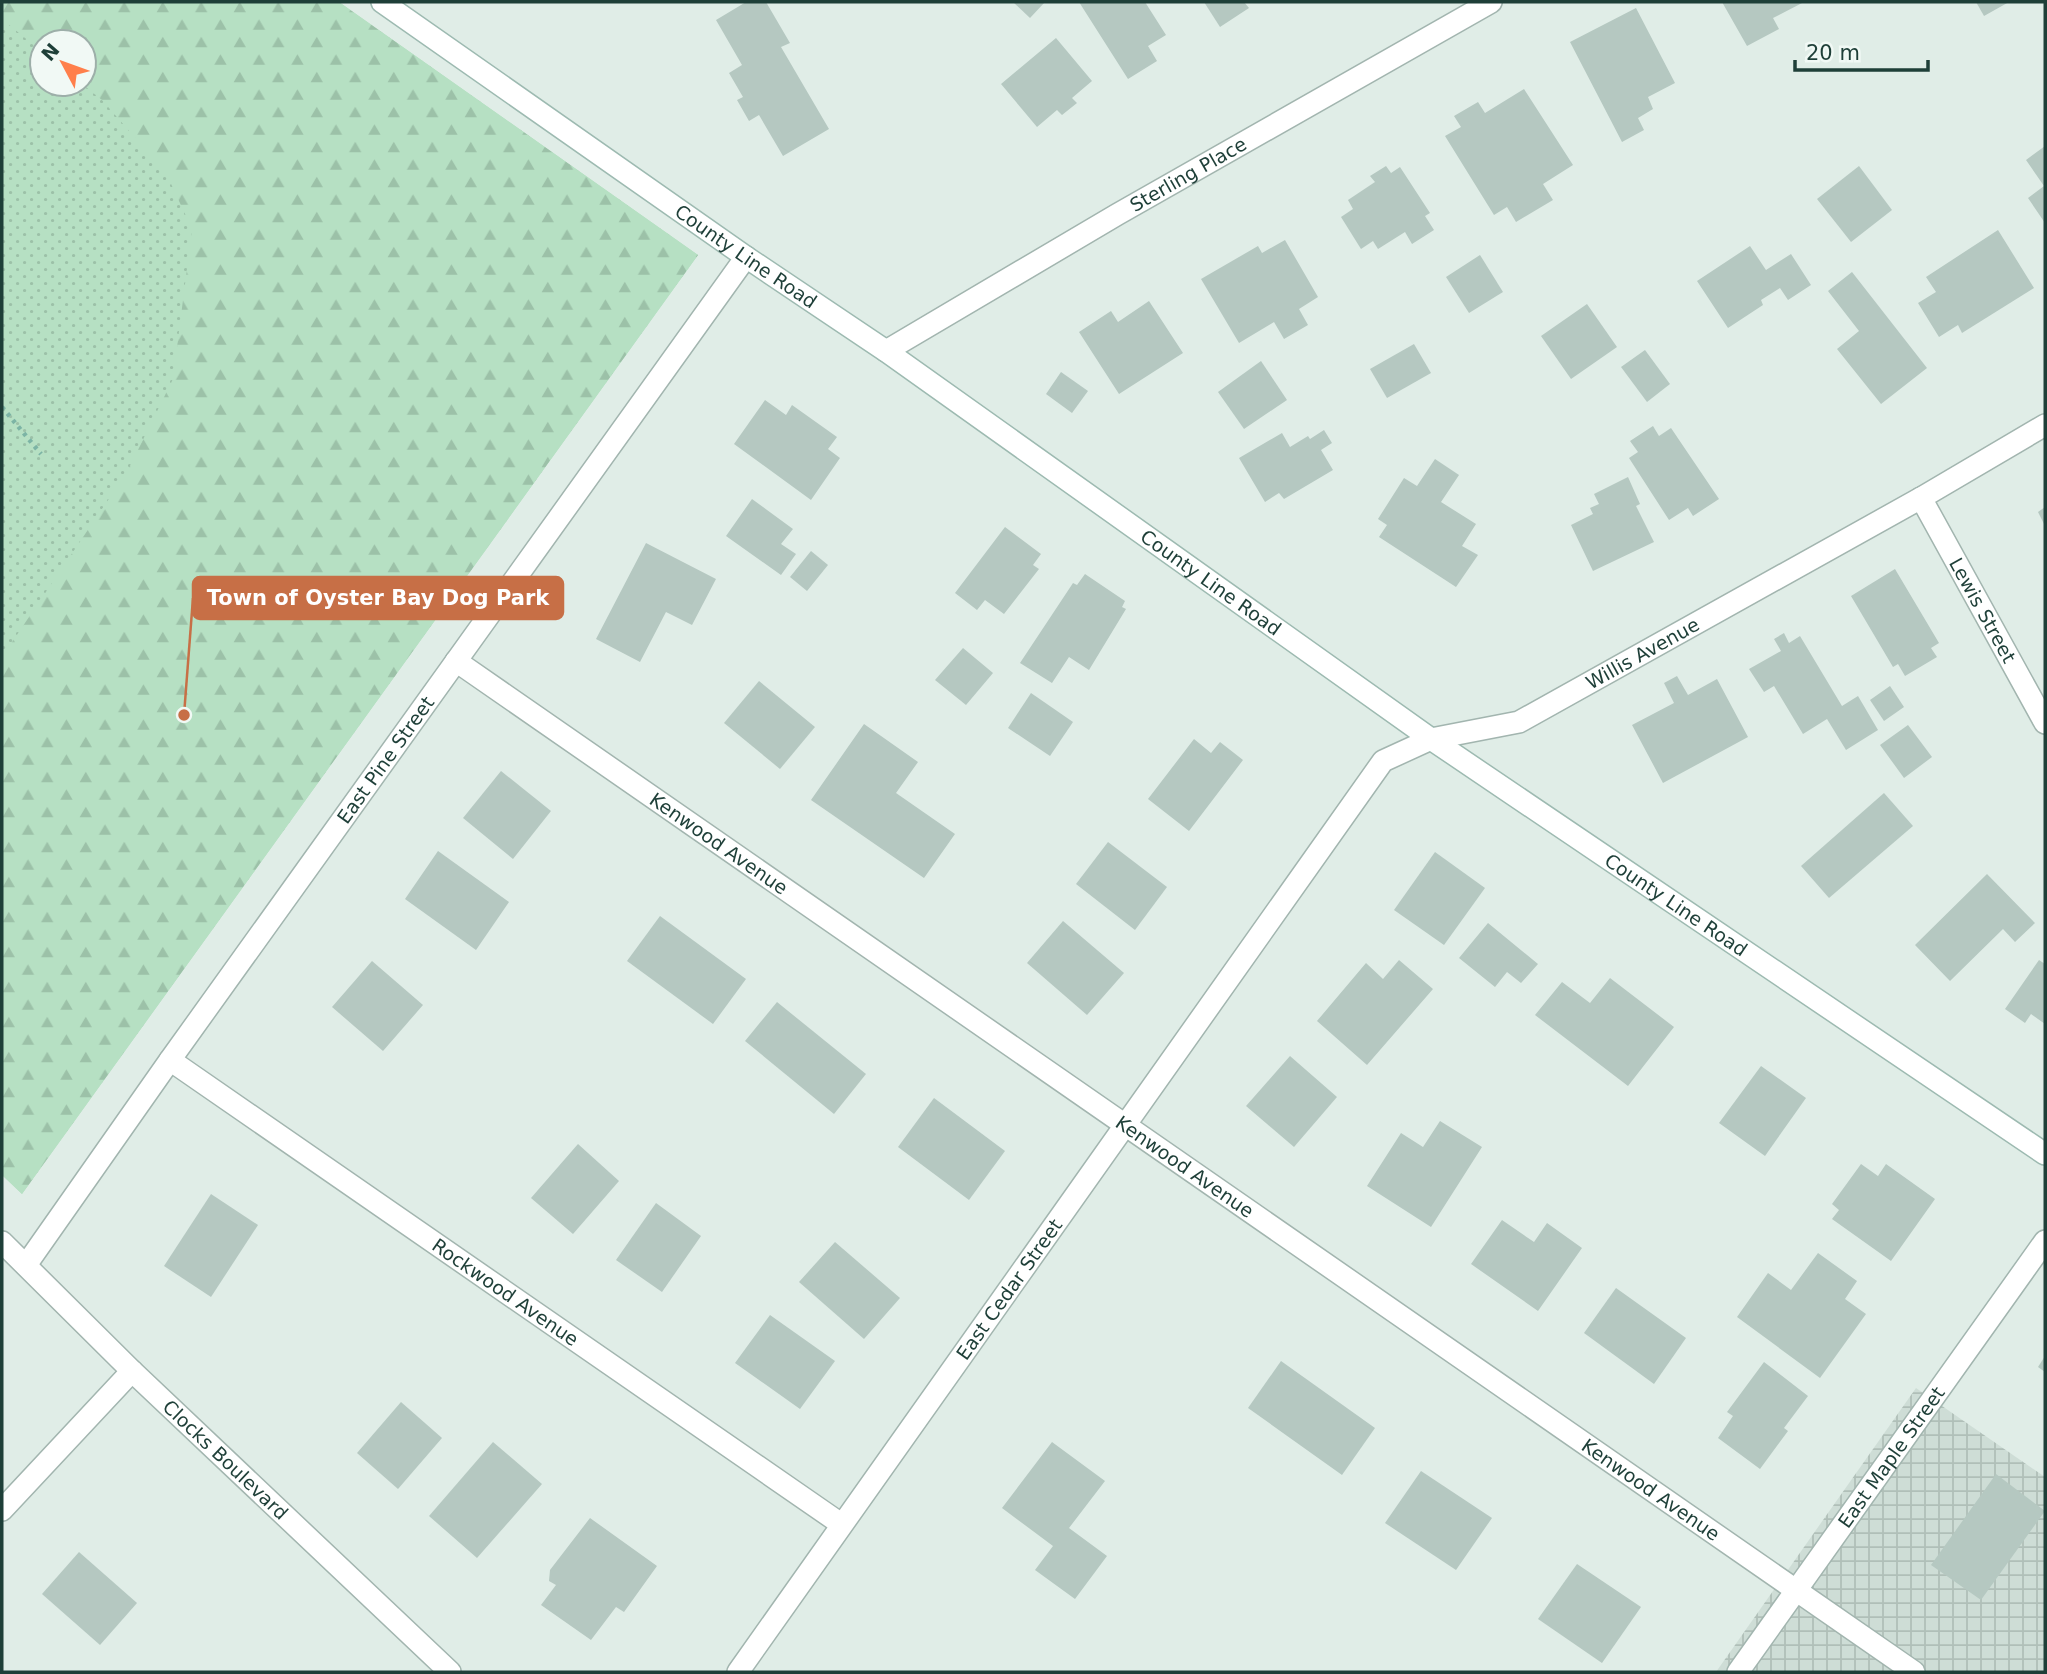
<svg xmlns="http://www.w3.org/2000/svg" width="2047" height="1674" viewBox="0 0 2047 1674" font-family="'DejaVu Sans',sans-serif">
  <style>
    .industrial { fill: url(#industrial-grid) }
    .grass { fill: url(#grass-dots); fill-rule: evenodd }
    .forest { fill: url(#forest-firs) }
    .building { fill: #b5c8c1 }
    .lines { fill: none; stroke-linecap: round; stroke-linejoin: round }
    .street-casing { stroke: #a2b5af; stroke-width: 24 }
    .secondary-casing { stroke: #9dbab1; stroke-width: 24 }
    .path { stroke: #7cb4a5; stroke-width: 4.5; stroke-dasharray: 3.5 5; stroke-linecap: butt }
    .street { stroke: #fff; stroke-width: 21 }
    .secondary { stroke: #fff; stroke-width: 21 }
    .labels { text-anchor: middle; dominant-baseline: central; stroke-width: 6; stroke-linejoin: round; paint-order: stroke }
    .street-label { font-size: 19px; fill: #1e3f38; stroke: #f1f9f5 }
    .leader { fill: none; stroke: #c76f46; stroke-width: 2.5 }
    .callout-dot { fill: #c76f46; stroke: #f1f9f5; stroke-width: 2.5 }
    .callout { fill: #c76f46; stroke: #c76f46; stroke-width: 2.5 }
    .callout-label { font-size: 21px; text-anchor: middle; font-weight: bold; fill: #fff }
  </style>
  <defs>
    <pattern id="industrial-grid" width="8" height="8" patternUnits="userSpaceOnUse" patternTransform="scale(1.75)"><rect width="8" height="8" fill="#ceddd6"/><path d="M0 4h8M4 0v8" fill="none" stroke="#b0bfb8"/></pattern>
    <pattern id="grass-dots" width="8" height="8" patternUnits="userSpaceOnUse" patternTransform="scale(1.75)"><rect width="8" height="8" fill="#b6e0c3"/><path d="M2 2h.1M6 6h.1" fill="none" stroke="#9cc1a8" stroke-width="1.8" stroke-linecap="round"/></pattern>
    <pattern id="forest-firs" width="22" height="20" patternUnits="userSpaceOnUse" patternTransform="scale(1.75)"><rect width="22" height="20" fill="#b6e0c3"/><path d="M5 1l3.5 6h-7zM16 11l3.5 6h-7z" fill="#9cc1a8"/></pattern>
  </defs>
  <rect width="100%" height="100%" fill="#e0ede7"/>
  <polygon class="industrial" points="1916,1388 2045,1477 2045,1672 1716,1672"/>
  <path class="grass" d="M2 2H339L698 255 22 1194 2 1175ZM42 42H84V84H42Z"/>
  <polygon class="forest" points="2,2 339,2 698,255 22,1194 2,1175 2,657 127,472 173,379 192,229 166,173 102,100 82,84 84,84 84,42 42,42 42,52 2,19"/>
  <g class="building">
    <polygon points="746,2 766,2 790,43 781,47 829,129 783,156 759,115 749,121 737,100 743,97 729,73 742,65 716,20"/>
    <polygon points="1013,2 1045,2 1030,18"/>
    <polygon points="1079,2 1145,2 1166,35 1148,46 1157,61 1128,79"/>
    <polygon points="1204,2 1244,2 1249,8 1220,27"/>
    <polygon points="1722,2 1804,2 1773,18 1779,29 1747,46"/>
    <polygon points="1976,2 2009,2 1984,16"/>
    <polygon points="1636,8 1675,83 1648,97 1653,109 1638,118 1644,130 1622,142 1570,42"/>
    <polygon points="1056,38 1092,81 1072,98 1077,103 1062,115 1057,110 1037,127 1001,84"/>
    <polygon points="1524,89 1573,165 1543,184 1553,200 1516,222 1507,207 1494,215 1445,136 1461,127 1454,116 1478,102 1485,113"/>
    <polygon points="2045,146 2045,223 2028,198 2044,186 2026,160"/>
    <polygon points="1386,166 1391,173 1400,167 1430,213 1425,216 1434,230 1412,244 1405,232 1378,249 1373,241 1361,249 1341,217 1353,209 1348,200 1375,182 1370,176"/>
    <polygon points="1859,166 1892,210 1851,242 1817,199"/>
    <polygon points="1998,230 2034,288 1962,333 1958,325 1939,337 1918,303 1936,292 1926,277"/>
    <polygon points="1285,240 1318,297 1299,309 1308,325 1284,339 1274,322 1239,343 1201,279 1258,246 1262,253"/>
    <polygon points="1750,246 1766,270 1791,254 1811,285 1788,300 1780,288 1761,300 1763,305 1728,328 1697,281"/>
    <polygon points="1480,255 1503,292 1469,313 1446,277"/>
    <polygon points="1852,272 1927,368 1881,404 1837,349 1859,331 1828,291"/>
    <polygon points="1149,301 1183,353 1119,394 1079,332 1111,311 1118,322"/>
    <polygon points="1587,304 1617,347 1571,379 1541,336"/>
    <polygon points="1414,344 1431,373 1387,398 1370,369"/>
    <polygon points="1645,350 1670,384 1647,402 1621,367"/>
    <polygon points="1261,361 1287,400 1244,429 1218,392"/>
    <polygon points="1061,372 1088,391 1072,413 1046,394"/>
    <polygon points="765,400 786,415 792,405 837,437 828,449 840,458 811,500 734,444"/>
    <polygon points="1653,426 1659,436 1671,428 1719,499 1693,516 1688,508 1669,520 1629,458 1638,452 1630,441"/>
    <polygon points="1324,430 1332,443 1321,450 1333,470 1284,499 1279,493 1265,502 1239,458 1282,433 1290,447 1308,436 1310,439"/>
    <polygon points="1435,459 1459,475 1441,502 1476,524 1462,546 1478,555 1456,587 1379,537 1387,525 1378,519 1404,478 1417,486"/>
    <polygon points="1628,477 1640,504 1636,506 1654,542 1593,571 1571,525 1593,514 1590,508 1599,504 1594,494"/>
    <polygon points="752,499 793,529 781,544 796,554 781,575 726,536"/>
    <polygon points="2045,507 2045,526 2038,512"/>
    <polygon points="1005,527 1041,554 1033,565 1039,569 1004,614 985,600 977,610 955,593"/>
    <polygon points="646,543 716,579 692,625 666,612 640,662 596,639"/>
    <polygon points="811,551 828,565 807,591 790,577"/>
    <polygon points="1895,569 1939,643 1931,648 1937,657 1905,676 1898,664 1893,667 1851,596"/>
    <polygon points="1085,574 1125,601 1122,607 1126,609 1089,670 1069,657 1052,683 1020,663 1073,583 1077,585"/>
    <polygon points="1784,633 1789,643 1800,636 1842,706 1858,696 1878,730 1846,750 1827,719 1803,734 1774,686 1764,692 1749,669 1781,651 1774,639"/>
    <polygon points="963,648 993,673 966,705 935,680"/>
    <polygon points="1677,676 1688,695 1717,679 1748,737 1663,783 1632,725 1674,703 1664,683"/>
    <polygon points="759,681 815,727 780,769 724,723"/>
    <polygon points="1890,686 1904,707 1884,721 1870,700"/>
    <polygon points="1031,693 1073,722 1050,756 1008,728"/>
    <polygon points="864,724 918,762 896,793 955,834 924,878 811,800"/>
    <polygon points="1908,725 1932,757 1904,778 1880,745"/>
    <polygon points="1194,739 1211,753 1220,742 1243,760 1189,831 1148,799"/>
    <polygon points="501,771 551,811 513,859 463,818"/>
    <polygon points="1884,793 1913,826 1829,898 1801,866"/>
    <polygon points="1108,842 1167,887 1135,930 1076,884"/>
    <polygon points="438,851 509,902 476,950 405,899"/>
    <polygon points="1435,852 1485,888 1444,945 1394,910"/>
    <polygon points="1987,874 2035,923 2015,942 2003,929 1950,981 1915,945"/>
    <polygon points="660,916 746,979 713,1024 627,961"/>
    <polygon points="1063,921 1124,973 1087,1015 1027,963"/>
    <polygon points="1488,923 1538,964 1521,983 1507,972 1495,987 1459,958"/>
    <polygon points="1399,960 1433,989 1367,1065 1317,1021 1366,963 1383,979"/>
    <polygon points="2039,960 2045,964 2045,1024 2031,1014 2025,1023 2005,1009"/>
    <polygon points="372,961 423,1005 383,1051 332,1007"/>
    <polygon points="1610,978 1674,1027 1628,1086 1535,1015 1562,982 1590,1003"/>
    <polygon points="777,1002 866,1074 834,1114 745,1041"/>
    <polygon points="1290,1056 1337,1097 1294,1147 1246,1106"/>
    <polygon points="1761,1066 1806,1098 1765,1156 1719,1123"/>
    <polygon points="934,1098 1005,1151 969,1200 898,1147"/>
    <polygon points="1440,1121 1482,1147 1431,1227 1367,1186 1401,1133 1423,1147"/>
    <polygon points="578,1144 619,1181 573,1234 531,1198"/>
    <polygon points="1861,1164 1878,1176 1886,1164 1935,1199 1891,1261 1832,1219 1839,1210 1832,1204"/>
    <polygon points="211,1194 258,1225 211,1297 164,1266"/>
    <polygon points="656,1203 701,1236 662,1292 616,1260"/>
    <polygon points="1502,1220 1534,1242 1547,1223 1582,1248 1538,1311 1471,1264"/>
    <polygon points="835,1242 900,1298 864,1339 799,1282"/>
    <polygon points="1818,1253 1857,1281 1845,1299 1866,1314 1820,1378 1737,1317 1768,1273 1791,1290"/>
    <polygon points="1616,1288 1686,1338 1654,1384 1584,1333"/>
    <polygon points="770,1315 835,1361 800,1409 735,1363"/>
    <polygon points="2045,1356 2045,1372 2038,1367"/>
    <polygon points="1281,1361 1375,1428 1342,1475 1248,1408"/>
    <polygon points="1764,1362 1808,1396 1784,1428 1788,1431 1760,1469 1718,1438 1733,1416 1727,1412"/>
    <polygon points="401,1402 442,1438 398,1489 357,1453"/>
    <polygon points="493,1442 542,1484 477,1558 429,1516"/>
    <polygon points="1052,1442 1105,1481 1069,1528 1107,1556 1075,1599 1035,1570 1053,1546 1002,1508"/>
    <polygon points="1421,1471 1492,1518 1456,1570 1385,1523"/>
    <polygon points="1996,1474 2045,1511 1981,1600 1931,1565"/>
    <polygon points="590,1518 657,1566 624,1612 616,1607 591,1640 541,1605 556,1585 549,1581 550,1570"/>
    <polygon points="79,1552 137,1603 100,1645 42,1594"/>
    <polygon points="1577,1564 1641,1607 1602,1663 1538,1619"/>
  </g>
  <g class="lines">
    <g class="street-casing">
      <g id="street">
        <path id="s1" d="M886 351 1118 214 1491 2"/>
        <path id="s2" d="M1921 498 2045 723"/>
        <path id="s3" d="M456 661 1914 1672"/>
        <path id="s4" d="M170 1060 841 1524"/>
        <path id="s5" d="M2 1242 132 1371 450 1672"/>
        <path id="s6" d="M26 1265 170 1060 746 257"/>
        <polyline points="2,1510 132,1371"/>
        <path id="s7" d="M738 1672 1383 761 1431 739 1519 722 1921 498 2045 425"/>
        <path id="s8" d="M1738 1672 2045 1241"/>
      </g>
    </g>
    <g class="secondary-casing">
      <g id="secondary">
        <path id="s9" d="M382 2 746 257 886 351 1431 739 2045 1154"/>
      </g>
    </g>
    <polyline class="path" points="2,407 41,454"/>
    <use href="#street" class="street"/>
    <use href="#secondary" class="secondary"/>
  </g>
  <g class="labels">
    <g class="street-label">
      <text stroke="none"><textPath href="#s1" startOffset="350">Sterling Place</textPath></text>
      <text stroke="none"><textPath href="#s9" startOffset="444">County Line Road</textPath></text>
      <text stroke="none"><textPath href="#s9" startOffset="1012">County Line Road</textPath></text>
      <text stroke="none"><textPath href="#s2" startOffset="128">Lewis Street</textPath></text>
      <text stroke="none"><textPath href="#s7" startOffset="1400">Willis Avenue</textPath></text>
      <text stroke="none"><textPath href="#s6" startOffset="620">East Pine Street</textPath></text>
      <text stroke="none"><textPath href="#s3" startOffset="320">Kenwood Avenue</textPath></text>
      <text stroke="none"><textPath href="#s9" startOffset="1578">County Line Road</textPath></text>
      <text stroke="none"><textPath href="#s3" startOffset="887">Kenwood Avenue</textPath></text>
      <text stroke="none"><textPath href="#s7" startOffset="469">East Cedar Street</textPath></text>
      <text stroke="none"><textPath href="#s4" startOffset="408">Rockwood Avenue</textPath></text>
      <text stroke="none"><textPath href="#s8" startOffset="264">East Maple Street</textPath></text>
      <text stroke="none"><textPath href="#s5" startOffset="312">Clocks Boulevard</textPath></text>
      <text stroke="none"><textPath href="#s3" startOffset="1454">Kenwood Avenue</textPath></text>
    </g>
  </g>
  <path class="leader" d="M184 715L193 598"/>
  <circle class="callout-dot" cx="184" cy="715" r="7"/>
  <rect class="callout" x="193" y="577" width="370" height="42" rx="7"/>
  <g class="callout-label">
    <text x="378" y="605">Town of Oyster Bay Dog Park</text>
  </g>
  <rect width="2047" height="1674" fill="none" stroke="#1e3f38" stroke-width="7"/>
  <g transform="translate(63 63) rotate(311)"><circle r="33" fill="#f1f9f5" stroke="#9dafa9" stroke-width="2"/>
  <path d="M0-5L12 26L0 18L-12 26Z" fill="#ff7f4b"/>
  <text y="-10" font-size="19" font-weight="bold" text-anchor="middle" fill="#1e3f38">N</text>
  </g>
  <path d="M1795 60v10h133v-10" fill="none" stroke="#1e3f38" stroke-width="3.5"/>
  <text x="1806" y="60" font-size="21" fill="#1e3f38" stroke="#f1f9f5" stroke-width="5" paint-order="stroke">20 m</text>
</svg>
